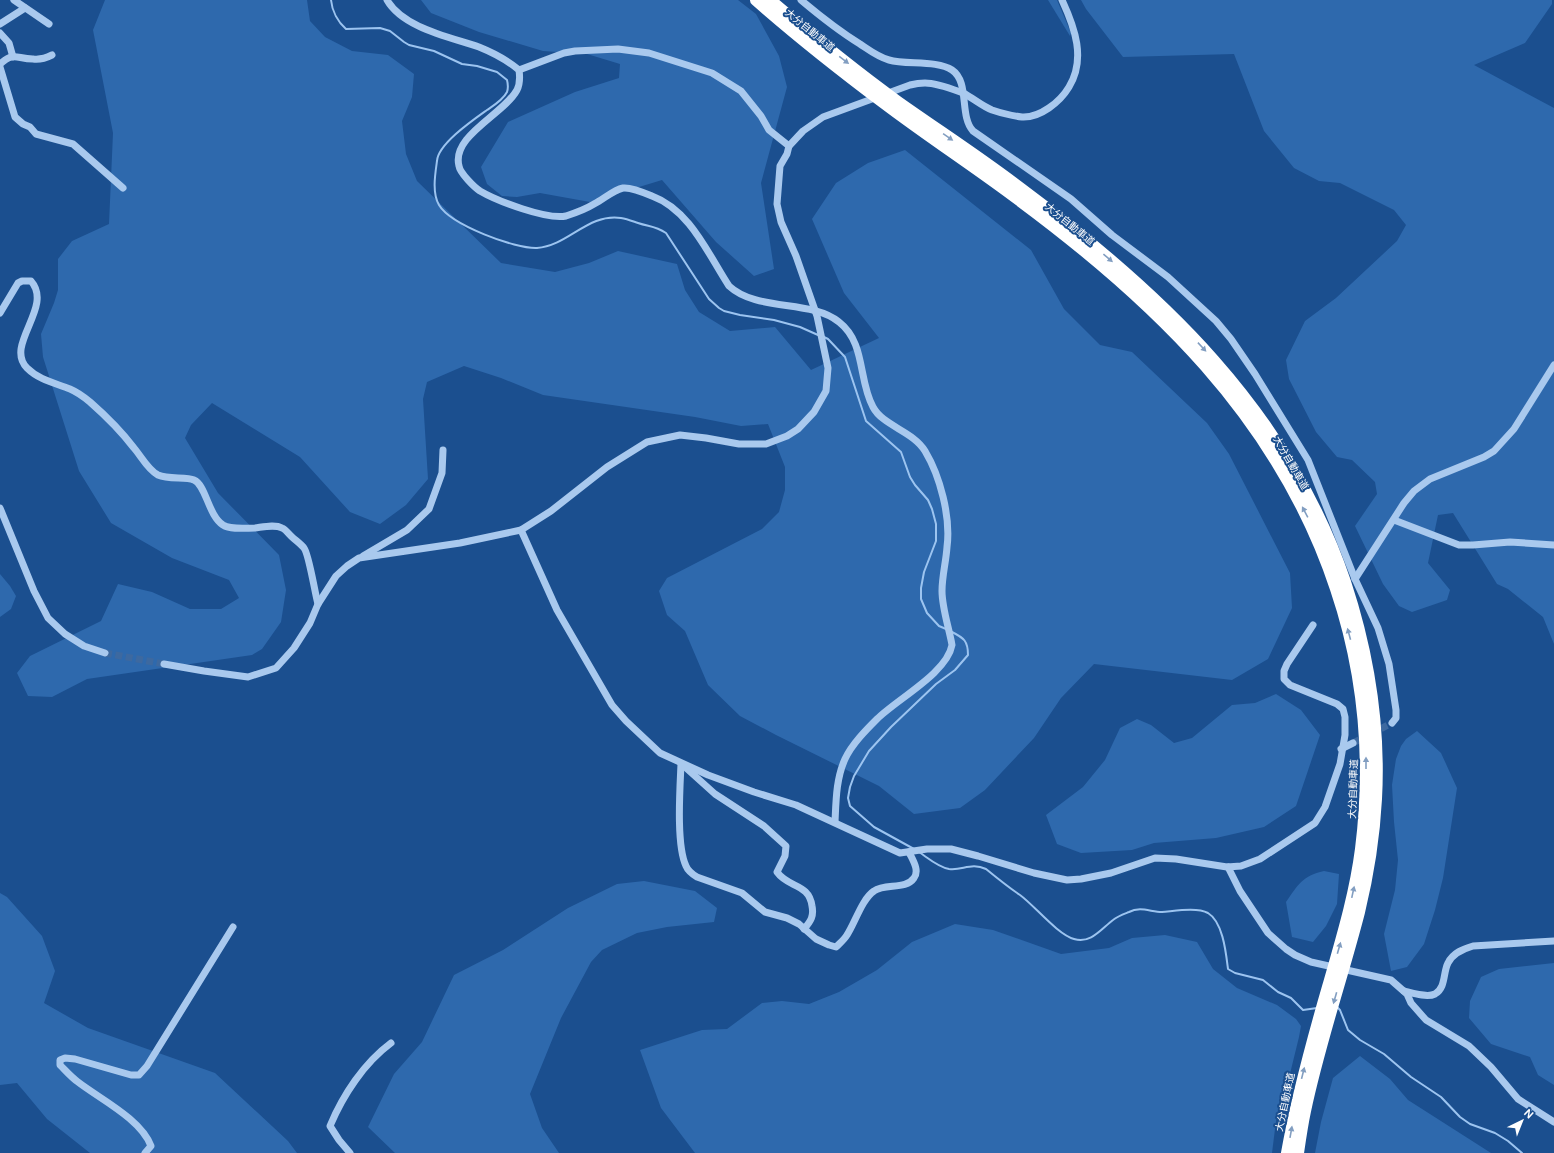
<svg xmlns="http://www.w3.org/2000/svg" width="1554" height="1153" viewBox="0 0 1554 1153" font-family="'DM Sans','Noto Sans JP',sans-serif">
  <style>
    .green { fill: #2e69ad }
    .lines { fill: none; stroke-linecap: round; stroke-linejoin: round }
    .stream { stroke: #9cc4f0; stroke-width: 2 }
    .minor-tunnel { stroke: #3d69a0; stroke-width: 7; stroke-dasharray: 7 3.5; stroke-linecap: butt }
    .minor { stroke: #a9c9ee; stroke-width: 7 }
    .highway { stroke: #fff; stroke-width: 12 }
    .oneway { fill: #829ec1 }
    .labels { text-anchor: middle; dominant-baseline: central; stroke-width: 4; stroke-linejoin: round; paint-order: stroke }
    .street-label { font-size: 10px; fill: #fff; stroke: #1b4f8f }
  </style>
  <rect width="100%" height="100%" fill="#1b4f8f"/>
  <g class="green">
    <polygon points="105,0 307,0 310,21 325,37 352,51 388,55 414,74 412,97 402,121 406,154 417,181 501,263 555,272 589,263 618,251 677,264 685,290 699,312 730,331 775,327 811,370 879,338 844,293 812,219 836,183 868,163 905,150 1031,250 1064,309 1100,345 1132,352 1207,423 1229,454 1290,573 1292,608 1268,659 1232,680 1094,664 1061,698 1034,738 985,790 960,808 914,814 879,786 776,735 740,716 708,685 685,631 667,615 659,591 667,578 762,529 779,512 785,490 785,467 768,424 741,426 695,417 543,395 501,378 464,366 427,382 423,399 428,479 406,505 380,524 350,512 300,457 212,403 191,425 185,438 218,493 279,555 286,590 281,622 262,649 252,655 87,679 52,697 28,696 17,673 30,656 101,621 118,584 152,592 190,609 221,609 239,598 229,580 172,558 111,523 79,471 43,357 41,334 54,303 58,290 58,259 72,241 109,224 113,133 93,30"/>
    <polygon points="421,0 738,0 756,14 779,56 787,87 761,183 774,269 754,276 716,242 662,180 590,202 540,193 517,197 502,196 487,184 481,167 508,122 575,92 619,78 620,64 587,54 543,51 479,32 431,13"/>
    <polygon points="1048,0 1057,0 1071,33 1070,36"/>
    <polygon points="1081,0 1552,0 1552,4 1525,43 1474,65 1554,108 1554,644 1543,617 1508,589 1497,584 1453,513 1438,515 1428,563 1450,590 1447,600 1412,612 1399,606 1383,584 1355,526 1377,494 1375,482 1352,460 1337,457 1316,432 1289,379 1286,360 1305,321 1336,298 1397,241 1406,225 1394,210 1340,183 1319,181 1294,168 1264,131 1234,54 1123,57 1086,9"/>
    <polygon points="0,574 10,586 16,596 11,609 0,617"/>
    <polygon points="1276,694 1301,710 1320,735 1296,806 1264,827 1216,838 1154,843 1132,850 1081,853 1057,844 1046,815 1083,787 1105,760 1120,728 1137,719 1151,725 1174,743 1192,738 1232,705 1255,703"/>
    <polygon points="1417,731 1441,753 1457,788 1443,878 1435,910 1424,944 1407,967 1391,971 1384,934 1395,890 1398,860 1394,822 1392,785 1396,759 1401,746 1406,739"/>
    <path d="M1324 871 1339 874 1337 904 1326 926 1313 942 1292 937 1286 902C1298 885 1302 876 1324 871Z"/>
    <polygon points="644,881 695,891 717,908 714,922 667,927 637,933 602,950 591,962 561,1018 530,1094 542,1128 559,1153 395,1153 368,1127 394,1074 422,1042 454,975 503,950 568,908 617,884"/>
    <polygon points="0,893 7,897 42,936 55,971 44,1003 88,1028 215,1073 288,1141 297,1153 90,1153 47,1119 17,1083 0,1085"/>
    <polygon points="955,924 993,930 1061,954 1109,948 1132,938 1165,935 1197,942 1213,969 1237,988 1277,1005 1296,1019 1301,1026 1299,1037 1287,1086 1277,1113 1272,1153 695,1153 661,1108 640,1050 702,1030 727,1029 762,1003 782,1001 809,1004 839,992 877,970 912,942"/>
    <polygon points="1554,963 1554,1085 1538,1075 1530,1057 1491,1044 1469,1018 1470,1001 1481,977 1499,969"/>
    <polygon points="1360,1056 1390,1079 1408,1100 1491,1153 1315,1153 1321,1122 1333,1078"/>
  </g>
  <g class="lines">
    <g class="stream">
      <path d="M331 0C332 11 338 22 346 29L380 28 390 31 404 42 409 45 434 51 462 64 477 66 497 72 507 80C508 84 508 89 507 92 503 100 493 106 487 110 473 120 438 144 437 161 435 175 432 193 439 205 451 225 515 249 537 248 568 246 588 213 621 218 627 219 632 221 638 223 650 227 655 226 666 233L709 299 719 308 724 311 740 315 774 320 800 327 818 335"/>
      <polyline points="824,337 828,339 845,357 866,421 901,452 910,477 915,485 928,500 932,509 936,524 936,541 924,572 921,588 921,599 927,613 939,626 946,629"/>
      <path d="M914 849 874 827 850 806 848 798 850 787 854 776 869 751 891 727 936 684 955 670 968 655C968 641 964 638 952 632"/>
      <path d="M919 852C928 858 938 867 949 869 962 871 971 862 986 869 997 878 1008 887 1020 895 1035 906 1057 934 1074 939 1091 944 1101 929 1113 920 1118 916 1124 914 1129 912 1140 906 1151 912 1162 912 1175 911 1197 907 1208 913 1223 922 1226 953 1228 969L1235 973 1263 980 1278 992 1291 998 1303 1010 1317 1008"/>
      <polyline points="1337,1007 1340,1010 1348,1030 1360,1040 1384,1054 1411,1077 1441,1097 1460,1117 1470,1124 1495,1133 1508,1141 1522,1153"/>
    </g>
    <g class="minor-tunnel">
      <polyline points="105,653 164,664"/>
      <polyline points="1353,743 1392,723"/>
    </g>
    <g class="minor">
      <polyline points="14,0 49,24"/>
      <path d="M387 0C403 28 450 37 479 47 494 53 507 60 519 70 520 77 520 84 517 90 504 114 451 136 459 166 460 173 474 187 480 191 497 201 547 220 566 216 575 213 586 209 594 204 603 200 613 190 623 188 631 187 645 193 652 196 690 210 708 254 729 286 757 312 811 299 839 322 866 343 858 380 873 407 883 426 913 431 925 451 940 476 951 517 947 547 946 562 942 576 942 591 942 608 949 628 952 645 947 673 897 699 877 719 866 730 852 744 845 759 836 779 836 801 835 822"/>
      <path d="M801 0C820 16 839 31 860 44 869 50 878 57 889 60 906 65 937 60 952 70 970 82 959 116 973 131L1071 199 1112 235 1168 277 1216 321 1231 339 1255 374 1308 460 1355 579 1378 628 1389 664 1396 710V718L1392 723"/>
      <polyline points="0,24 25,8"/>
      <polyline points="0,33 9,43 13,57"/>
      <path d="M0 64C15 51 16 59 33 59 40 60 46 58 52 55"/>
      <polyline points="0,67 15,117 23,124 30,127 36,134 73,144 123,188"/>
      <polyline points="519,70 564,53 575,51 618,49 649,53 712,73 741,91 761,116 769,130 789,146"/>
      <path d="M0 313 18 283 22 281H31C54 307 4 345 27 368 39 380 55 383 70 389 77 392 84 397 90 402 106 416 121 431 134 448 141 456 148 470 158 475 169 480 186 476 194 480 206 485 208 515 223 525 231 530 246 528 255 528 263 527 275 524 282 528 285 529 289 534 291 536 295 540 301 544 304 548 309 554 315 594 318 604"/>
      <polyline points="0,508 34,591 48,618 65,634 84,646 105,653"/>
      <polyline points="1394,520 1459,545 1473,545 1510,542 1554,545"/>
      <polyline points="521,530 557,610 612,705 626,721 660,753 708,775 754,792 796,805 900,853 927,849 951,849 978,856 1034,873 1067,880 1081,879 1111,873 1155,858 1176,859 1227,867 1241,866 1260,859 1315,823 1325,807 1340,764 1345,735 1345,717 1343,709 1337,704 1290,685 1284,679 1284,671 1287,664 1313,625"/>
      <polyline points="363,556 407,530 429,509 442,473 443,450"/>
      <polyline points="1355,579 1404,503 1414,491 1430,479 1484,457 1494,451 1514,429 1554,365"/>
      <path d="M164 664 204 671 248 677 276 668 294 648 310 623 318 604 336 576 347 566 359 558 460 543 521 530 551 511 607 467 647 442 680 435 706 438 739 444H766L787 436 798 429 814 412 826 391 828 368 817 316 796 256 781 222 777 204 780 166 787 154 789 146 803 131 823 117 910 85C914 84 920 83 925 83 937 83 952 89 963 93 973 98 982 106 992 110 1001 113 1013 116 1022 117 1040 118 1060 102 1069 87 1086 59 1075 28 1062 0"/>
      <polyline points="1341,749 1353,743"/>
      <path d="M681 764C680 788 676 845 686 866 688 871 692 874 697 877L742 893 765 912 787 918 799 924 816 939 829 945 836 947C840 943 844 940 847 935 855 923 862 899 874 891 885 883 906 890 914 878 920 870 912 859 909 852"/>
      <path d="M685 767 715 794 764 826 786 846 785 856 777 872C788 888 809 883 812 906 814 916 811 921 804 929"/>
      <polyline points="1228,867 1240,891 1268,933 1286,949 1295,955 1311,962 1391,980 1407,994 1411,1003 1426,1020 1469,1046 1491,1067 1518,1099 1554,1122"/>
      <path d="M1404 991C1412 993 1427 998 1435 994 1446 988 1443 972 1448 963 1453 953 1463 949 1473 946L1554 941"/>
      <path d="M145 1153 151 1146C141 1119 100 1099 78 1082 71 1077 66 1071 60 1065V1060L65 1058 75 1059 131 1075H139L147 1066 233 927"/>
      <path d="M350 1153 339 1140 330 1126C343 1095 364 1063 391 1043"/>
    </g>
    <g class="highway">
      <path d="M756 0C797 36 840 70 884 103 925 134 969 163 1011 194 1153 298 1280 418 1336 589 1364 672 1372 761 1361 849 1355 896 1341 941 1328 987 1312 1042 1297 1097 1287 1153"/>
      <path d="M770 0C812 36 854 70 898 102 939 131 981 158 1020 188 1161 293 1288 412 1345 582 1368 652 1380 726 1376 799 1374 837 1368 875 1359 912 1342 978 1319 1044 1305 1111 1302 1125 1300 1139 1298 1153"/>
    </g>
  </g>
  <defs><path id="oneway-solid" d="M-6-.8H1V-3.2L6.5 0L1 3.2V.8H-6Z"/></defs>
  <g class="oneway">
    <use href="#oneway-solid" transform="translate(844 60) rotate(37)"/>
    <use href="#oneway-solid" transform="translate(948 137) rotate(35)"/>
    <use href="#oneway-solid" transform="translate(1108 258) rotate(40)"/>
    <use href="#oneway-solid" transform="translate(1202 347) rotate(47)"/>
    <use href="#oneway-solid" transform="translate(1305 512) rotate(-118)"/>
    <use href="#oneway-solid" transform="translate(1349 634) rotate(-105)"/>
    <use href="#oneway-solid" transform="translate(1366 763) rotate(-90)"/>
    <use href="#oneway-solid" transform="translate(1353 892) rotate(-78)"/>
    <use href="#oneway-solid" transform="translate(1339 948) rotate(-74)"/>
    <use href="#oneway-solid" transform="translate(1335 998) rotate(106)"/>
    <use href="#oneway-solid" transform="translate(1303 1073) rotate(-76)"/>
    <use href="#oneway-solid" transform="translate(1291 1132) rotate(-80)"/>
  </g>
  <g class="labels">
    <g class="street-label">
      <text transform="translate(810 30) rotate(39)">大分自動車道</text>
      <text transform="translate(1070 224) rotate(39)">大分自動車道</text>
      <text transform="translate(1291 463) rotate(60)">大分自動車道</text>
      <text transform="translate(1353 789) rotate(-88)">大分自動車道</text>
      <text transform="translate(1285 1102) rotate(-78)">大分自動車道</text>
    </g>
  </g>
  <g transform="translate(1522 1121) rotate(43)" stroke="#1b4f8f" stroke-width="3" paint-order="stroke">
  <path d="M0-3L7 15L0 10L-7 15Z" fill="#ffffff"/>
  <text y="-6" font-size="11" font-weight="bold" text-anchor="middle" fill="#ffffff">N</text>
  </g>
</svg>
